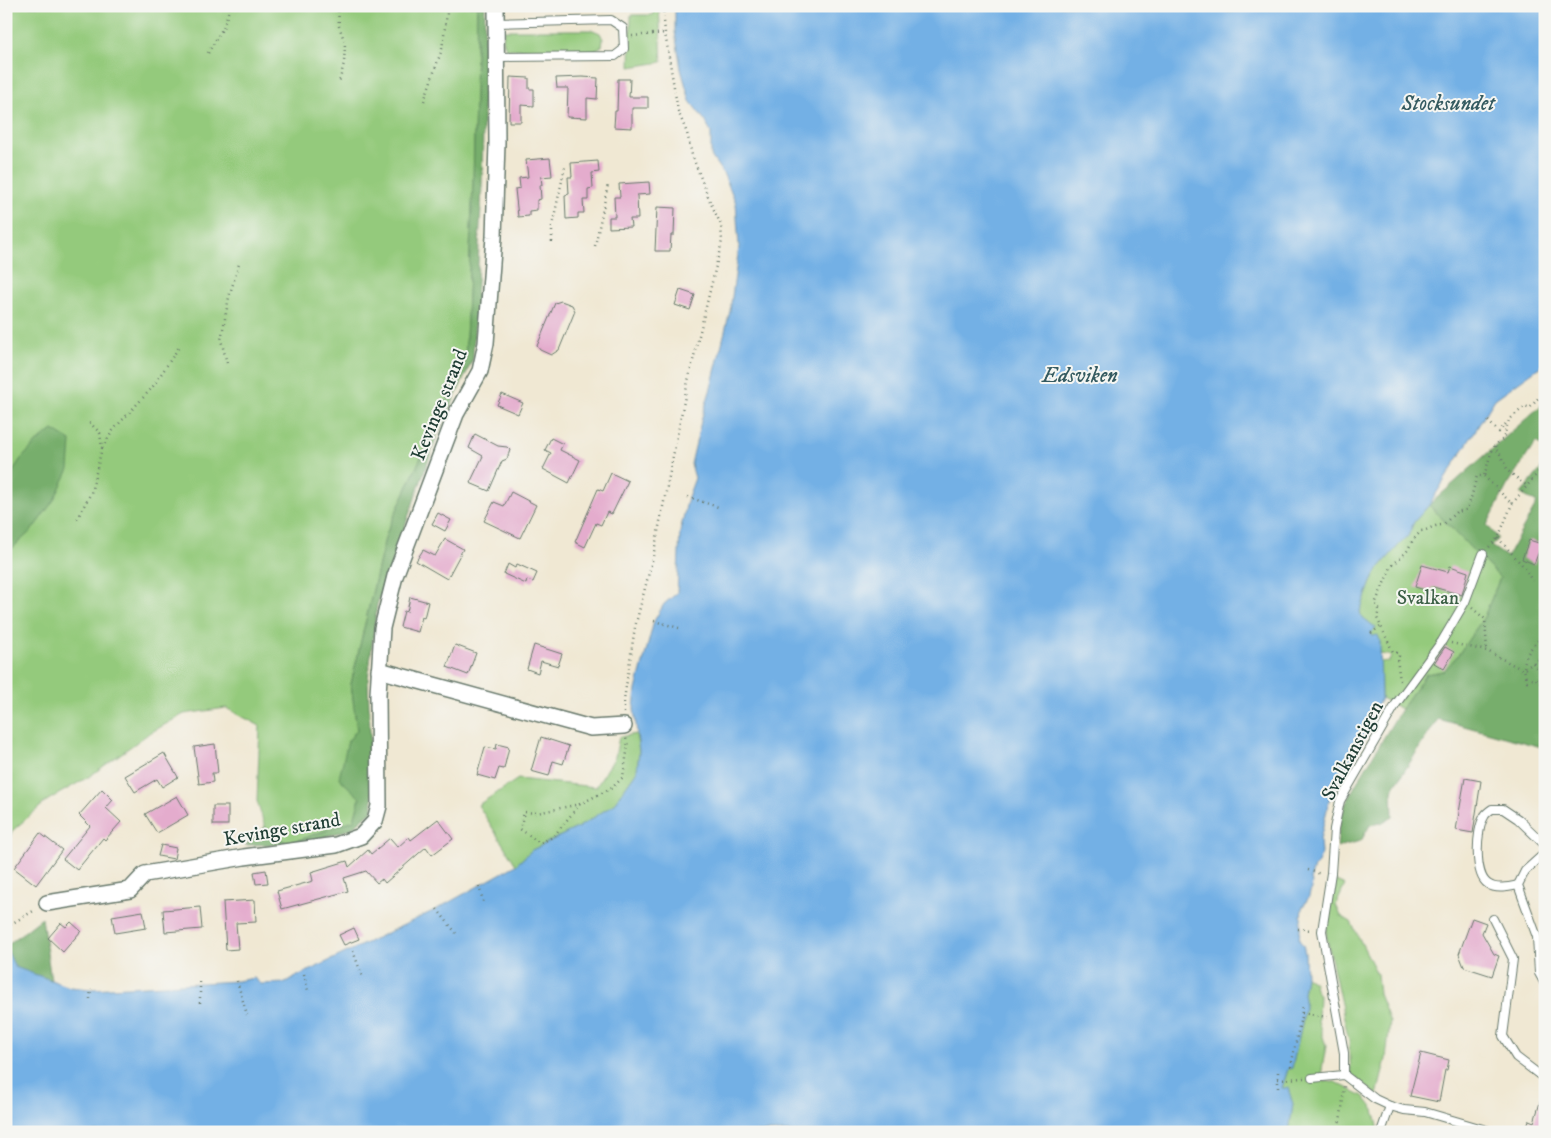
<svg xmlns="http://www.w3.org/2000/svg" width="1551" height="1138" viewBox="0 0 1551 1138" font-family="'IM FELL DW Pica',serif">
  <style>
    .green { fill: #94ca7c; stroke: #5a8458 }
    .forest { fill: #77ae6c; stroke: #4b7650 }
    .water { fill: #73b0e5; stroke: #49768c }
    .building { fill: #e4accd }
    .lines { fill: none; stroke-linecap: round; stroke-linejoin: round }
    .lane-casing { stroke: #68796c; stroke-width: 10 }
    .street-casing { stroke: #68796c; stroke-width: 18 }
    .path { stroke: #68796c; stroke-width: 2.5; stroke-dasharray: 1 4; stroke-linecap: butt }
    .lane { stroke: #fff; stroke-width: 8 }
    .street { stroke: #fff; stroke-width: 15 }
    .labels { text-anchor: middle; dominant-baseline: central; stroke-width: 4; stroke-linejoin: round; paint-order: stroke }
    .street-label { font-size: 20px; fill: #1f3d34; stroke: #f6f6f2 }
    .park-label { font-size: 20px; fill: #3c6046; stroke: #f6f6f2 }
    .water-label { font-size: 21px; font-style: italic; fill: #345a60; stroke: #f6f6f2 }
  </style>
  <rect width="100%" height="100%" fill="#f6f6f2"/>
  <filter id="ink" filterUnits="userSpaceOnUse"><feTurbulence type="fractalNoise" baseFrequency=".02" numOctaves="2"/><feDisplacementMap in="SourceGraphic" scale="10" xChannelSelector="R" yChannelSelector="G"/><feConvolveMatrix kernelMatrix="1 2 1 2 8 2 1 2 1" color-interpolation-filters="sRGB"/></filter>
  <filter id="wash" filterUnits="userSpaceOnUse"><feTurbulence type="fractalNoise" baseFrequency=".0096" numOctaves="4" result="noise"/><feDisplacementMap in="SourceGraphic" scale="20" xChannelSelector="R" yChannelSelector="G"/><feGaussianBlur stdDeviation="1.12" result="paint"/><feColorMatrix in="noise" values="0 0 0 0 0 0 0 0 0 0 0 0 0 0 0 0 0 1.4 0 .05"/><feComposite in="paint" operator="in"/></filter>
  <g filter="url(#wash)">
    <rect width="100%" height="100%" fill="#f0e8d3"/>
    <g class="green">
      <polygon points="6,6 477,6 473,185 465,361 386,534 351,684 357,730 348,741 360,798 354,820 288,844 265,827 257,801 260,726 226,708 184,714 148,734 90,776 48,800 12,831 6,847"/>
      <polygon points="653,6 659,6 662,62 630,67 631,15 653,15"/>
      <path d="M1200 6H1257C1233 15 1224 11 1200 6Z"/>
      <polygon points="504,30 593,30 600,33 603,39 602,46 594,51 506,49 503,40"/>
      <polygon points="1429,505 1500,578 1484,617 1458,655 1444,671 1426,674 1401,709 1381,698 1380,662 1389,661 1391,657 1388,655 1379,654 1380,642 1372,636 1370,632 1376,628 1361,616 1360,611 1371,582 1379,568 1398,546 1408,536 1414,522"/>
      <polygon points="636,734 639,751 637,771 613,805 579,827 532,850 516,865 478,805 518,779 596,787 615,757 619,737"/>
      <polygon points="1334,880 1345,885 1336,905 1341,916 1351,922 1377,974 1379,994 1390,1022 1386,1059 1377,1095 1351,1074 1349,1041 1326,934"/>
      <polygon points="1306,977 1314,982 1315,989 1319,995 1318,1021 1326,1046 1322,1069 1324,1082 1333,1081 1363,1096 1374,1110 1378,1126 1376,1132 1289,1132 1293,1104 1282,1088 1288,1069 1292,1068 1302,1023 1305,1007 1303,993"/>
    </g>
    <g class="forest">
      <polygon points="477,6 485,6 482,188 473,359 437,436 377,605 368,679 373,810 351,829 301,844 245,845 265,827 288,844 354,820 360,798 339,778 348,741 357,730 351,684 386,534 465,361 473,185"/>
      <polygon points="1545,402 1545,448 1536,442 1507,486 1487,525 1498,538 1491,546 1507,557 1537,503 1521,494 1545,464 1545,748 1438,719 1392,790 1393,816 1381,823 1370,825 1361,841 1337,847 1339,827 1345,805 1356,784 1401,709 1426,674 1444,671 1458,655 1484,617 1500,578 1429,505"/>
      <polygon points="53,430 71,441 69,469 54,500 32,530 6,554 6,482 20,460 38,441"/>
      <polygon points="42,918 51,980 14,967 6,948 6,946"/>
    </g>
    <path class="water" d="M675 6H1200C1224 11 1233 15 1257 6H1545V363L1495 399 1429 505 1414 522 1408 536 1398 546 1379 568 1371 582 1360 611 1361 616 1376 628 1370 633 1372 636 1378 635 1380 641 1381 698 1371 721 1329 801 1320 840 1321 854 1318 863 1314 867 1311 878 1312 884 1309 897 1302 908 1299 940 1303 945 1305 953 1306 977 1303 993 1305 1007 1302 1023 1292 1068 1288 1069 1282 1088H1288L1293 1104 1289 1132H6V948L15 967 70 987 91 989 237 981 254 978 261 984 283 983 437 909 516 865 532 850 579 827 613 805 637 771 639 751 634 708 636 690 654 621 664 604 677 593 680 532 688 497 695 478 691 464 702 417 711 388 730 311 739 247 736 203 724 175 711 156V133L706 122 690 101 681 69 675 32Z"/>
    <g id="blocks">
      <g class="building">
        <polygon points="510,77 529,78 529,89 534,89 534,106 521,105 521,122 509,122"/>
        <polygon points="582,77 598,78 597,99 587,98 587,118 567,117 568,88 557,88 556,78"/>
        <polygon points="618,79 630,79 629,97 648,97 648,108 632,108 632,128 614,127 615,111 617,111"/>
        <polygon points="550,158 552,176 541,177 542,185 540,185 541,199 537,200 537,210 529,211 529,216 518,217 515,189 520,188 519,178 528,177 526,160"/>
        <polygon points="598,161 599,172 592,173 593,188 588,189 588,200 583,200 584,213 578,213 578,218 566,219 565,195 569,194 568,177 572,177 571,163"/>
        <polygon points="649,182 650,194 637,195 638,219 630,219 631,227 609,228 609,217 615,217 614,197 620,197 619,184"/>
        <polygon points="657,207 675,208 674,235 671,235 670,251 655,251"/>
        <polygon points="680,290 695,295 690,310 675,305"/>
        <polygon points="561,301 572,305 575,311 559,350 551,355 540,350 537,346 555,303"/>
        <polygon points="502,394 523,403 518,414 497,405"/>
        <polygon points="475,434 498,446 507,447 510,450 507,459 502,461 489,491 470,483 483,456 469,448"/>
        <polygon points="551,438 563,444 560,450 580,460 569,483 543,469 551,453 545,450"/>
        <polygon points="611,473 628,481 612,514 607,512 601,525 596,523 585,547 575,542 598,489 603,491"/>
        <polygon points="511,492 536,505 520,538 484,521 494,502 504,506"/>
        <polygon points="438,513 451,520 445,531 432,524"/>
        <polygon points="445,539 463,549 447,579 416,561 423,550 435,556"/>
        <polygon points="1529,540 1542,544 1534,564 1522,559"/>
        <polygon points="508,564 515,568 517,564 537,573 533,582 527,580 526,584 504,574"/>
        <polygon points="1422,565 1448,572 1450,566 1468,572 1462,595 1433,587 1431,592 1415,587"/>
        <polygon points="410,597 428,602 424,618 422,617 418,632 400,627 404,611 407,612"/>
        <polygon points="455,645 476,653 468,675 447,667"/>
        <polygon points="534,645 562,654 558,666 541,661 538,673 527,669"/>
        <polygon points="1445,647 1454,652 1444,669 1434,663"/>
        <polygon points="541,737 569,746 563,764 553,761 549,776 531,771"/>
        <polygon points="215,744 218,773 212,773 213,782 199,784 194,747"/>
        <polygon points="497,744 509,747 504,769 499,768 495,780 477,775 485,747 496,749"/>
        <polygon points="164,753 178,777 162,787 157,779 135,792 125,776"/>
        <polygon points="1465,778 1481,781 1473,833 1456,830"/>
        <polygon points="102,789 113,800 106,808 121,822 105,840 103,838 77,870 63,859 90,826 79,815"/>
        <polygon points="177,796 188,815 157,833 145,814"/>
        <rect x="213" y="806" width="15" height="19"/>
        <polygon points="438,819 453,839 432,855 426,847 385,883 382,879 377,883 366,871 344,878 348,891 282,909 277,891 313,881 311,872 347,861 349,867 368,850 371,854 390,838 398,847 409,837 411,840"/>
        <polygon points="40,833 62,850 36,885 14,868"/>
        <polygon points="161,845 176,848 174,859 158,856"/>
        <polygon points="266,870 268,883 256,884 254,872"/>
        <polygon points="255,900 256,922 236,923 238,949 226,950 223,902"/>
        <polygon points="200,907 202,929 165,932 163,910"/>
        <polygon points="143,911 146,928 115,933 112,916"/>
        <polygon points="1472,918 1486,923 1482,933 1494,954 1499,956 1492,976 1464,967 1459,954"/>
        <polygon points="71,922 81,931 63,952 48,938 61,923 66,927"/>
        <polygon points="354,928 359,939 344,945 339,935"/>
        <polygon points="1421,1053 1449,1060 1447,1070 1445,1070 1439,1102 1410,1096"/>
        <polygon points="1542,1096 1545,1096 1545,1132 1525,1132 1529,1120 1534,1122"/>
      </g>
    </g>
  </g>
  <g filter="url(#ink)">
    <use href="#blocks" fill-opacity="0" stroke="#68796c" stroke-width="1"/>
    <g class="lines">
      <g class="lane-casing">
        <g id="lane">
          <polyline points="497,23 611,20 623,28 624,49 615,56 497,57"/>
          <polyline points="1545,853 1525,871 1518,885 1537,937 1539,973 1545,984"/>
          <path d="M1518 885C1509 887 1496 890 1488 884 1474 875 1476 830 1484 817 1485 814 1489 811 1492 809H1503L1518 819 1545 845"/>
          <polyline points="1493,919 1513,959 1503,1036 1516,1057 1545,1079"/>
          <polyline points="1344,1075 1344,1053 1322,931 1331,873 1334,829 1340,801 1396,704 1442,641 1465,602 1483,554"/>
          <polyline points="1312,1078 1344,1075 1375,1099 1390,1106 1404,1110 1425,1112 1493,1132"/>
          <polyline points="1381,1132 1390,1106"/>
        </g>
      </g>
      <g class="street-casing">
        <g id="street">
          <polyline points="379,670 591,728 624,726"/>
          <polyline points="47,903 130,890 145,874 244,857 336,845 361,836 375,821 379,806 378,694 382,628 395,576 456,414 480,371 486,343 494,237 497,143 496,6"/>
        </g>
      </g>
      <g class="path">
        <polyline points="338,6 339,26 345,43 344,63 339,83"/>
        <polyline points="632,36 665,33"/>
        <polyline points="208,53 224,26 230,6"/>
        <polyline points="6,58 7,58"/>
        <polyline points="424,101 442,49 448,6"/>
        <polyline points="552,242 552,226 565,167"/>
        <polyline points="595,246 608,185"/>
        <polyline points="227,363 221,340 229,297 239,264"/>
        <polyline points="1488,421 1499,432 1508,421"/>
        <polyline points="1495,446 1495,449 1499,452 1508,471 1527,486"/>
        <polyline points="102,448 114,429 152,388 179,347"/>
        <polyline points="1484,476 1512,504"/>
        <polyline points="688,497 718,507"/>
        <polyline points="77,519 91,493 102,448 100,433 88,421"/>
        <polyline points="1498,538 1525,568 1532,581"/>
        <polyline points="1489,547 1498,538 1512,504 1545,464"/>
        <polyline points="1472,608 1485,619 1487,651"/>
        <polyline points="654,621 679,628"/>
        <polyline points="1371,633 1380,627"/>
        <path d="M1545 633C1530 649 1519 658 1527 681L1535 678 1545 688"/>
        <polyline points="1451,643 1487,651 1523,670 1545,655"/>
        <polyline points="1533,663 1538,671 1545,671"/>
        <path d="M1400 681 1397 659 1399 656 1398 653 1393 652 1377 618 1379 609 1375 604 1391 567 1407 551 1413 540 1421 531C1430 530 1432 525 1443 525L1456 512 1466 510C1472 500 1473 488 1477 476H1484L1491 453 1495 445 1503 439 1509 420 1525 406 1530 408 1540 396 1545 395"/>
        <polyline points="1545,696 1543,703 1545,706"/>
        <polyline points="624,713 624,700 635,627 653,557 688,381 722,241 721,225 709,199 692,155 687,133 678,111 665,33 663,6"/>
        <polyline points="580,804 537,813 524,812 520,829 540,843 553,837 580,804 612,788 623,777 628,746 626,738"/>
        <polyline points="1308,870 1321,874"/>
        <polyline points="479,886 484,905"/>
        <polyline points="437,909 456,933"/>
        <polyline points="6,927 35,910"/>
        <polyline points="1298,929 1311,930"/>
        <polyline points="353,951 363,978"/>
        <polyline points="304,974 308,991"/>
        <polyline points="237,981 247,1015"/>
        <polyline points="200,982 200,1006"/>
        <polyline points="90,999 91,989"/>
        <polyline points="1302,1013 1327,1017"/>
        <polyline points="1291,1067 1303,1006"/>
        <polyline points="1278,1079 1304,1078"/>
        <polyline points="1278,1088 1278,1071"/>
        <polyline points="1338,1132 1342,1109 1344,1086"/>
      </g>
      <use href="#lane" class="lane"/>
      <use href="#street" class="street"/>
    </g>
  </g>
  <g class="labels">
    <g class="street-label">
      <text transform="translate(440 405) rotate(-68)">Kevinge strand</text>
      <text transform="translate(1353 751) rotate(-62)">Svalkanstigen</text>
      <text transform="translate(282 830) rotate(-10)">Kevinge strand</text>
    </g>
    <g class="park-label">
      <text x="1428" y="598">Svalkan</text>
    </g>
    <g class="water-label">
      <text x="1448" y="104">Stocksundet</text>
      <text x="1080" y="376">Edsviken</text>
    </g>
  </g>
  <rect width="1551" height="1138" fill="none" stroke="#f6f6f2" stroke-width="25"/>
</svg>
